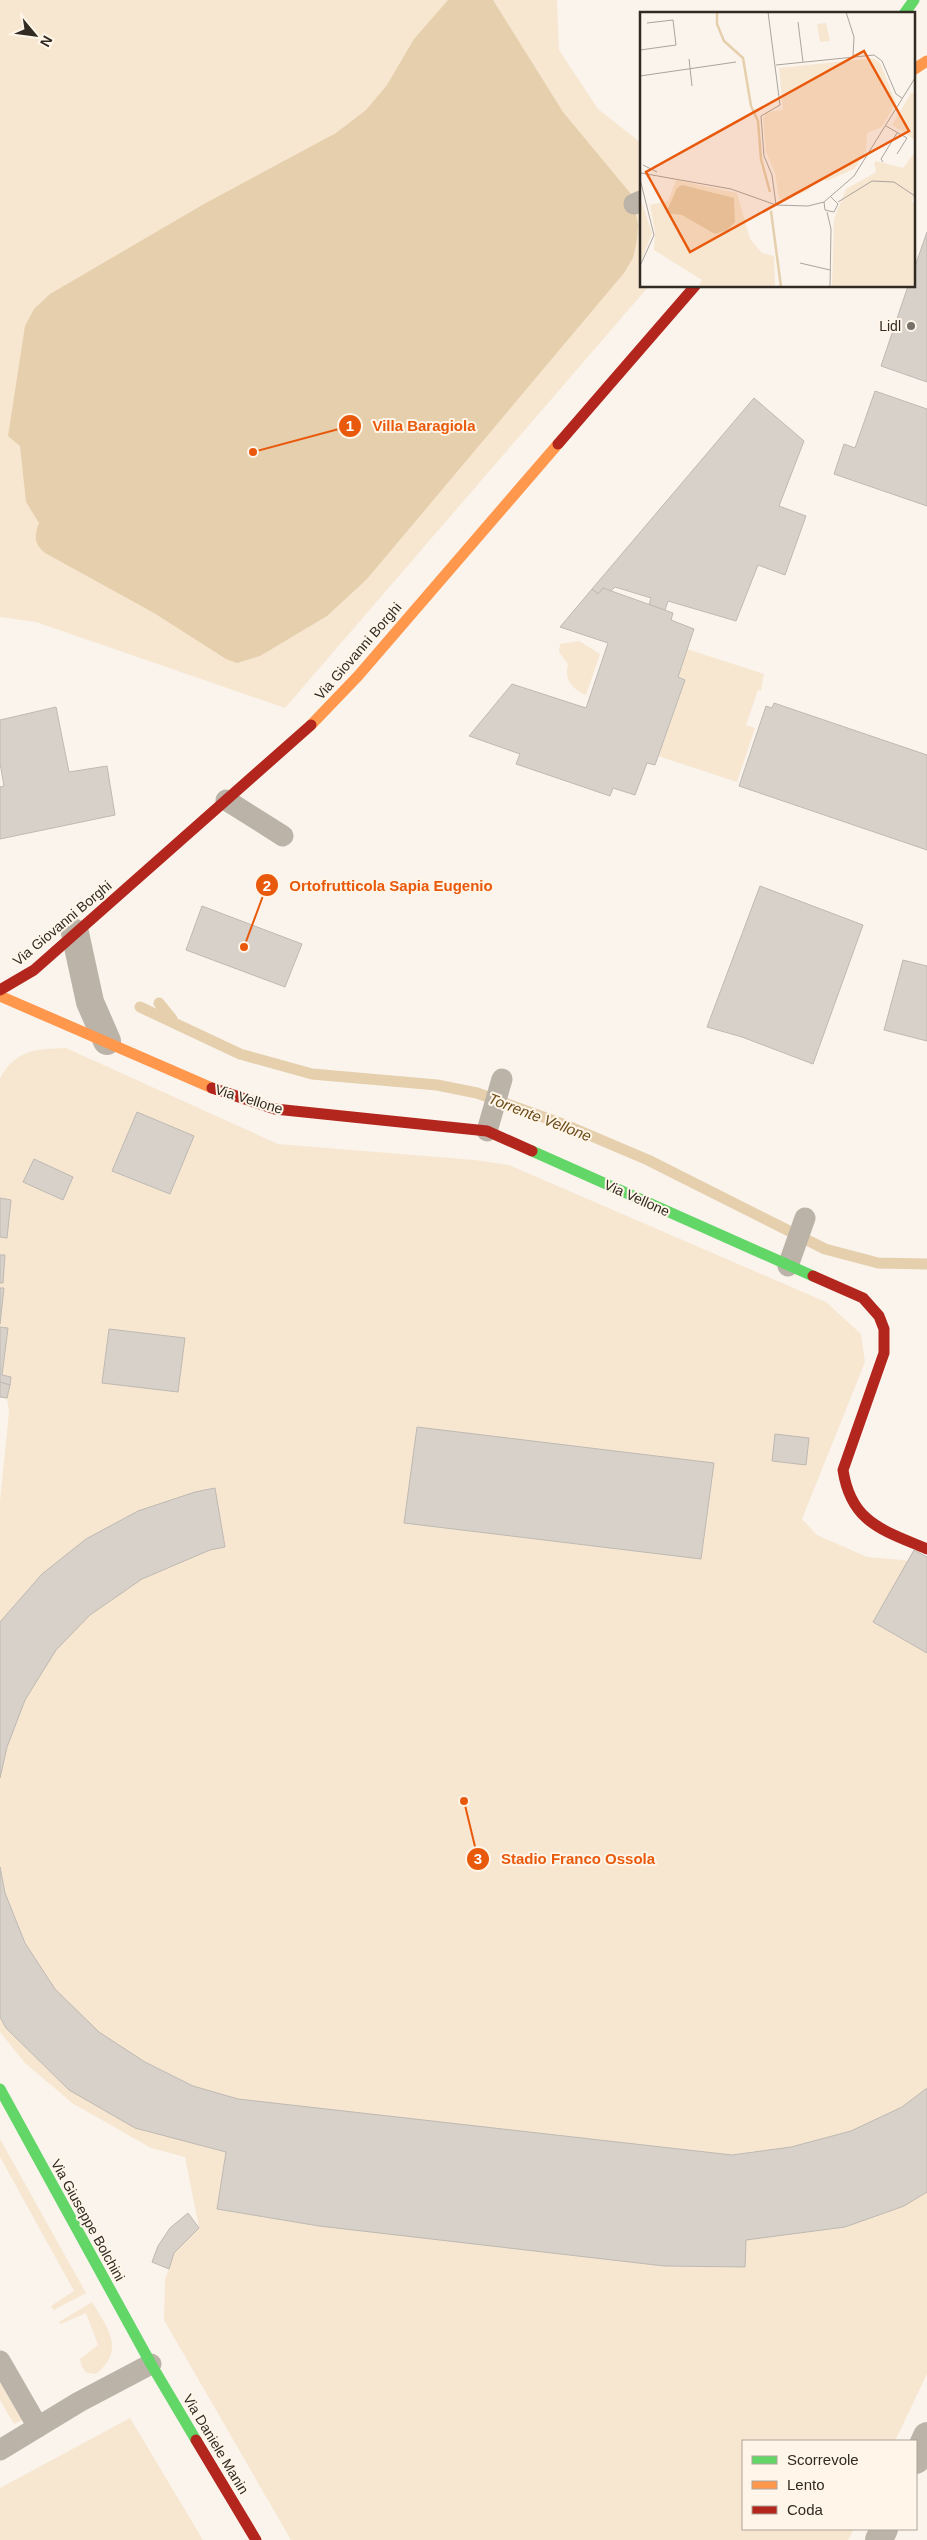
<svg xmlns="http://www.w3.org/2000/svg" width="927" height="2540" viewBox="0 0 927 2540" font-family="Arial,sans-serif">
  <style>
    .green { fill: #f7e7d1 }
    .water { fill: #e6cfad }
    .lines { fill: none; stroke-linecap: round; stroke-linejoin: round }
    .stream { stroke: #e6cfad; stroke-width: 11 }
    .building { fill: #d7d1ca; stroke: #beb9b2 }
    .lane { stroke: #bbb3a7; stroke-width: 21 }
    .street { stroke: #bbb3a7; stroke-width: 28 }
    .fast { stroke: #63d668; stroke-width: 11 }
    .slow { stroke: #ff974d; stroke-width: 11 }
    .jam { stroke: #b3261e; stroke-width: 11 }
    .poi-dot { fill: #77716a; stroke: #fff5e8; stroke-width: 2 }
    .labels { text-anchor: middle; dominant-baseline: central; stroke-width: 4; stroke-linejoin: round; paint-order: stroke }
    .poi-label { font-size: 14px; fill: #312b23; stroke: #fff5e8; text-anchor: end }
    .street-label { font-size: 14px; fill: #312b23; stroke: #fff5e8 }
    .water-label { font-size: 15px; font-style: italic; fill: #6b4c18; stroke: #fff5e8 }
    .inset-river { fill: none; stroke: #e6cfad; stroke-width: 2.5 }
    .inset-road { fill: none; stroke: #aaa49c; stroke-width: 1 }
    .view { fill: #e8590c; fill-opacity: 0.15; stroke: #e8590c; stroke-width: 2.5 }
    .inset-edge { fill: none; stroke: #312b23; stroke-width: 2.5 }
    .leader { fill: none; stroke: #e8590c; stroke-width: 2 }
    .callout-dot { fill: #e8590c; stroke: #fff5e8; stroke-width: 2 }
    .mark-label { font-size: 15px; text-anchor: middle; font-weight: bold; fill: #fff }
    .callout-label { font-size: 15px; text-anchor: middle; font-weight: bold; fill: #e8590c; stroke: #fff5e8; stroke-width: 4; stroke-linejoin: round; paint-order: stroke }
  </style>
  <rect width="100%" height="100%" fill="#faf4ed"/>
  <g class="green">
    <polygon points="0,0 557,0 559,50 598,109 641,143 641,286 649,286 285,708 36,622 0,617"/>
    <path d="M579 641 600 654 586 695C572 689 564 679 568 664L559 652 560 644Z"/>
    <polygon points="687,649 764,674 761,691 758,690 746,725 755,728 737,782 658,756 685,680 678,677"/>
    <path d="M66 1048 278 1144 475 1160 509 1165 826 1302 861 1334 865 1362 802 1519 817 1535 867 1557 904 1560 927 1570V2374L895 2441H743V2529H854L848 2540H291L164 2320 165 2280 174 2253 199 2228 185 2157 151 2148 72 2103 25 2063 0 2032V1501L9 1412 7 1399 0 1397V1078C16 1049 37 1049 66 1048Z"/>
    <polygon points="0,2139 86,2293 54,2310 51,2306 74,2291 0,2157"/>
    <path d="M92 2302C108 2329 126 2350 96 2374L87 2373 82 2367 80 2359 98 2345 86 2313 61 2324 59 2322Z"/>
    <polygon points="0,2382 22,2420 14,2424 0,2400"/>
    <polygon points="130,2418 203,2540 0,2540 0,2488"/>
  </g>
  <path class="water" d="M448 0H493L563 112 631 194 638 224 637 240 633 258 624 273 367 579 327 616 260 656 237 663 226 659 154 613 45 553C34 544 34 536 39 523L26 502 20 446 8 436 25 326 34 309 50 294 204 204 336 133 366 110 387 85 414 39Z"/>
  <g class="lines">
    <g class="stream">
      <polyline points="159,1003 172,1019"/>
      <polyline points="140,1007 240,1054 312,1074 437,1085 477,1093 568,1126 648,1160 825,1249 878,1263 927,1264"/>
    </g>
  </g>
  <g class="building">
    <polygon points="927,232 927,382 881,366 908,286 913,286 913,272"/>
    <polygon points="875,391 927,409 927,506 834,474 844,444 855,448"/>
    <polygon points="754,398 804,441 779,506 806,516 785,575 758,565 736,621 668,601 665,610 649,605 651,598 615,587 610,592 603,588 598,594 592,589"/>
    <polygon points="603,588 673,613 671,620 694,629 678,677 685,680 655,765 647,763 635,795 613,788 610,796 516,764 520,754 469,736 512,684 586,708 608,643 560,627 592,589 598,594"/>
    <polygon points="774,703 927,755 927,850 739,786 766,706 772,708"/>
    <polygon points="56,707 69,772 107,766 115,815 0,839 0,787 4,786 0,763 0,720"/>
    <polygon points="760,886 863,925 813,1064 742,1037 707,1027"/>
    <polygon points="202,906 302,944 285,987 186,950"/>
    <polygon points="903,960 927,966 927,1041 884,1030"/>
    <polygon points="137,1112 194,1136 170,1194 112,1171"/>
    <polygon points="34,1159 73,1177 63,1200 23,1182"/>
    <polygon points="0,1198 11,1200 7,1238 0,1237"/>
    <polygon points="0,1255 5,1255 3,1283 0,1283"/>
    <polygon points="0,1288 4,1288 0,1324"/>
    <polygon points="0,1327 8,1328 2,1375 11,1377 10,1385 0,1382"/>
    <polygon points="109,1329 185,1338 178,1392 102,1383"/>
    <polygon points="0,1382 10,1385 7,1398 0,1397"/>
    <polygon points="417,1427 714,1463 701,1559 404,1523"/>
    <polygon points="775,1434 809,1438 806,1465 772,1461"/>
    <polygon points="215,1488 225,1547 210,1550 142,1579 90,1615 56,1650 25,1700 7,1747 0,1778 0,1622 42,1574 86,1539 138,1511 195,1492"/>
    <polygon points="914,1550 927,1557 927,1653 873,1622"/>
    <polygon points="0,1867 5,1893 25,1943 55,1989 99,2032 145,2062 193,2086 238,2099 732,2155 791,2147 851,2131 902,2107 927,2088 927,2192 904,2206 845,2227 746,2240 745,2267 664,2266 319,2226 217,2209 226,2152 135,2128 69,2090 6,2028 0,2017"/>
    <polygon points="188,2213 199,2228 174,2253 169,2269 152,2262 158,2246 170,2228"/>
  </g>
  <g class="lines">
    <g class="lane">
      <polyline points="634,204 641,201"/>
      <polyline points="226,800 283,836"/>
      <polyline points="487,1131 502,1079"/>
      <polyline points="788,1266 805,1218"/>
      <polyline points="0,2361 38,2427"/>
      <polyline points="0,2450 79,2402 151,2364"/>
    </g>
    <g class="street">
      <polyline points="75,933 90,1002 107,1041"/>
      <polyline points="916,2460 927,2436"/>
      <polyline points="879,2540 884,2529"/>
    </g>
    <g class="fast">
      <polyline points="904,14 914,0"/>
      <polyline points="532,1151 813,1276"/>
      <polyline points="0,2089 151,2364 196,2440"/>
    </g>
    <g class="slow">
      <polyline points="913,70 927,61"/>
      <polyline points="311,725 358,676 558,444"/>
      <polyline points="0,996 212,1088"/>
    </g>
    <g class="jam">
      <polyline points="558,444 695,286"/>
      <polyline points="0,990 34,970 311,725"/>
      <polyline points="212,1088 275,1109 487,1131 532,1151"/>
      <path d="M813 1276 863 1298 879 1316 884 1329V1353L843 1470C851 1523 883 1530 927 1549"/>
      <polyline points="196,2440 256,2540"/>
    </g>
  </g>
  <circle class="poi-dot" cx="911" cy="326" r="5"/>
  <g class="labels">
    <g class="poi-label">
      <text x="901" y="326">Lidl</text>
    </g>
    <g class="street-label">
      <text transform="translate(358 651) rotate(-49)">Via Giovanni Borghi</text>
      <text transform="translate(62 923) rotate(-40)">Via Giovanni Borghi</text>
      <text transform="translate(249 1099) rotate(17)">Via Vellone</text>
      <text transform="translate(637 1198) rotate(24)">Via Vellone</text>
      <text transform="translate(88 2220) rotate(61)">Via Giuseppe Bolchini</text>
      <text transform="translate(216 2444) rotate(59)">Via Daniele Manin</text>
    </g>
    <g class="water-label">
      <text transform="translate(540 1117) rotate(21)">Torrente Vellone</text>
    </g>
  </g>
  <g transform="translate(640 12)">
    <rect width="275" height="275" fill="#faf4ed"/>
    <path d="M186 11 190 29 180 30 177 12ZM233 46 240 51 256 91 242 115 227 121 226 139 214 157 187 169 182 167 171 172 169 178 144 188 139 187 135 161 126 140 123 107 126 100 143 98 139 56ZM271 81H275V128L252 113ZM275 140V185L271 189 275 191V275H192L194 207 206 177 236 160 234 151 236 149 263 156ZM36 168 97 181 110 227 122 241 134 244 135 275H58L62 268 14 238 15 220 10 193 28 189ZM0 185 12 221 0 252Z" fill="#f7e7d1"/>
    <path d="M42 173 94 186 95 210 87 218 75 222 42 203 26 201 37 176Z" fill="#e6cfad"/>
    <path class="inset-river" d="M77 0V12L84 29 103 46 111 94 118 109 121 147 130 180M131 199 141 275"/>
    <path class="inset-road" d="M128 0 140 93 121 104 124 144 132 163 136 193M206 0 214 25 213 44M158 10 163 50M0 38 36 33 33 8 7 11M49 47 52 74M136 53 234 43 242 49 256 82 262 86M0 64 96 50M246 114 267 126 257 142M243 150 241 147 257 121M3 153 17 160M1 161 91 177 136 193 168 194 184 190 214 164 275 66M0 167 14 223 0 254M184 190 185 198 194 200 198 192 191 185M198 190 232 169 254 170 275 184M187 200 191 217 190 275M160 251 190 258"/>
    <path class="view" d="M224 39 269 119 50 240 6 160Z"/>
    <rect width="275" height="275" class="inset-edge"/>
  </g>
  <path class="leader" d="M253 452L350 426M244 947L267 885M464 1801L478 1859"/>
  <g class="callout-dot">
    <circle cx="253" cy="452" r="5"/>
    <circle cx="244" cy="947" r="5"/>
    <circle cx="464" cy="1801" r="5"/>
    <circle cx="350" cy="426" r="12"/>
    <circle cx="267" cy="885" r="12"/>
    <circle cx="478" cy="1859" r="12"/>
  </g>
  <g class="mark-label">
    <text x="350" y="431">1</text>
    <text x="267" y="891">2</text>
    <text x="478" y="1864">3</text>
  </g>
  <g class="callout-label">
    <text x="424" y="431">Villa Baragiola</text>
    <text x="391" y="891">Ortofrutticola Sapia Eugenio</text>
    <text x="578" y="1864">Stadio Franco Ossola</text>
  </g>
  <rect x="742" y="2440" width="175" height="90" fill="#fff5e8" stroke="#ada499"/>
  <rect x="752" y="2456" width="25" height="8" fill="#63d668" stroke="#ada499"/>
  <text x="787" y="2465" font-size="15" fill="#312b23">Scorrevole</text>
  <rect x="752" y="2481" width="25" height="8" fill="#ff974d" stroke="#ada499"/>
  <text x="787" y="2490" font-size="15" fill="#312b23">Lento</text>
  <rect x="752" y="2506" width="25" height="8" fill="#b3261e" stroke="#ada499"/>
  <text x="787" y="2515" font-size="15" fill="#312b23">Coda</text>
  <g transform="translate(35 35) rotate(119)" stroke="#fff5e8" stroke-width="4" paint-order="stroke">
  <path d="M0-4L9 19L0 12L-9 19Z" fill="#312b23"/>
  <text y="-8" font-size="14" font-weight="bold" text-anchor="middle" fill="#312b23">N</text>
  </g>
</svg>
